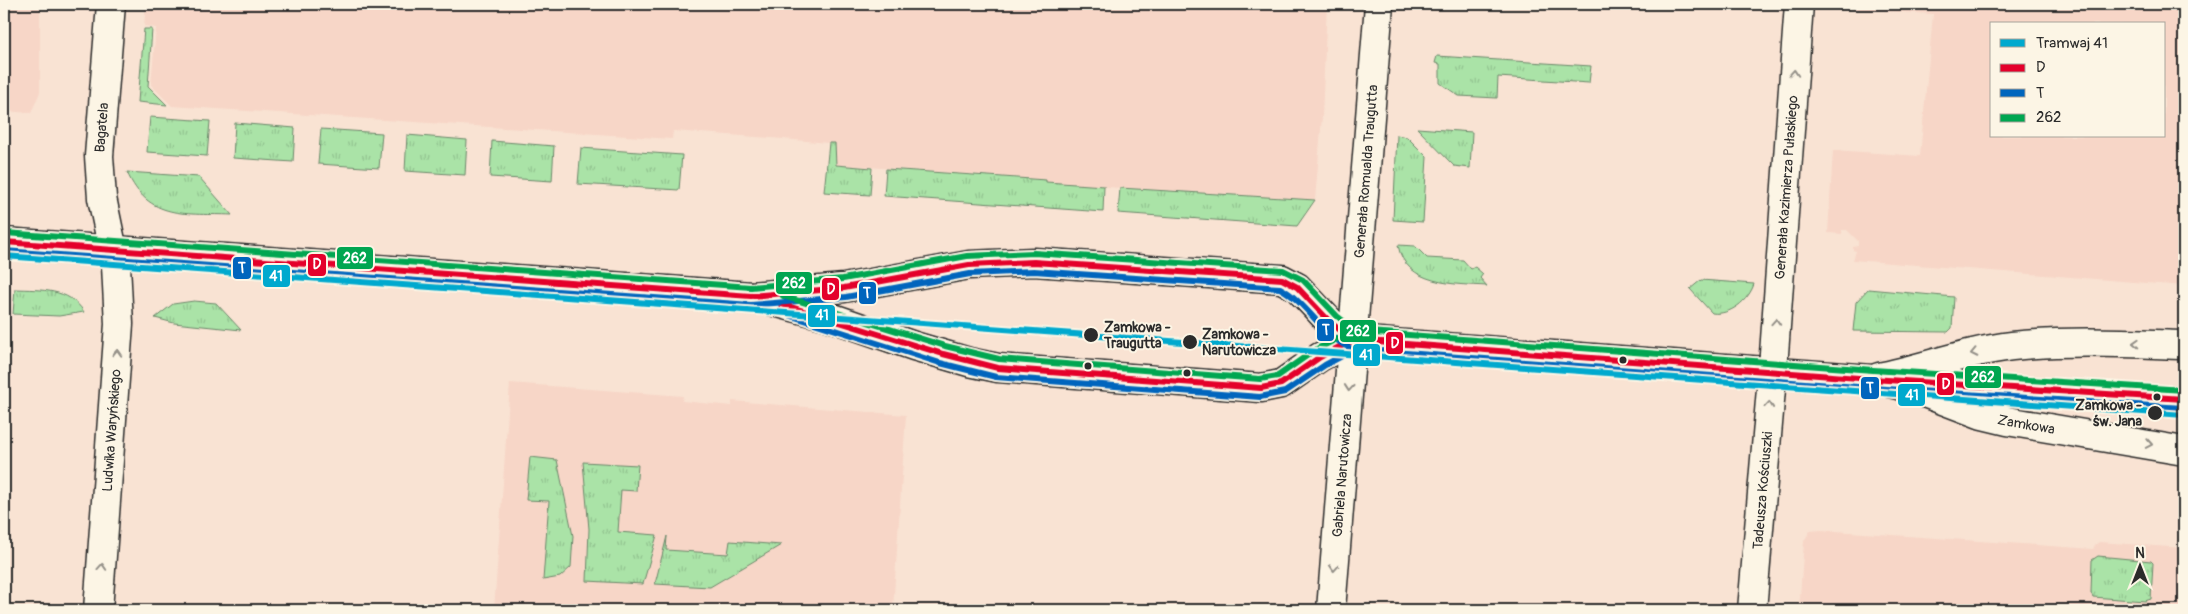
<svg xmlns="http://www.w3.org/2000/svg" width="2188" height="614" viewBox="0 0 2188 614" font-family="Pangolin,sans-serif">
  <style>
    .built { fill: #f7d6c7; fill-rule: evenodd }
    .grass { fill: url(#grass-tufts); stroke: #6a8769 }
    .lines { fill: none; stroke-linecap: round; stroke-linejoin: round }
    .street-casing { stroke: #2b2b2b; stroke-width: 31 }
    .secondary-casing { stroke: #2b2b2b; stroke-width: 31 }
    .street { stroke: #fcf5e5; stroke-width: 28 }
    .secondary { stroke: #fcf5e5; stroke-width: 28 }
    .bus-1-casing { stroke: #fcf5e5; stroke-width: 10 }
    .bus-2-casing { stroke: #fcf5e5; stroke-width: 10 }
    .bus-3-casing { stroke: #fcf5e5; stroke-width: 10 }
    .bus-1 { stroke: #e4002b; stroke-width: 6 }
    .bus-2 { stroke: #0065bd; stroke-width: 6 }
    .bus-3 { stroke: #00a651; stroke-width: 6 }
    .tram-1-casing { stroke: #fcf5e5; stroke-width: 10 }
    .tram-1 { stroke: #00a9ce; stroke-width: 6 }
    .oneway { stroke: #949088 }
    .stop-dot { fill: #2b2b2b; stroke: #fcf5e5; stroke-width: 2 }
    .labels { text-anchor: middle; dominant-baseline: central; stroke-width: 4; stroke-linejoin: round; paint-order: stroke }
    .street-label { font-size: 14px; fill: #2b2b2b; stroke: #fcf5e5 }
    .stop-label { font-size: 14px; font-weight: bold; fill: #2b2b2b; stroke: #fcf5e5; text-anchor: start }
    .line-badge { stroke: #fcf5e5; stroke-width: 2 }
    .badge-label { font-size: 14px; text-anchor: middle; font-weight: bold; fill: #fff }
  </style>
  <defs>
    <pattern id="grass-tufts" width="24" height="20" patternUnits="userSpaceOnUse" patternTransform="scale(1.25)"><rect width="24" height="20" fill="#aae3a7"/><path d="M3 7l-1-3M5 7V3M7 7l1-3M15 17l-1-3M17 17v-4M19 17l1-3" fill="none" stroke="#92c390"/></pattern>
  </defs>
  <rect width="100%" height="100%" fill="#f9e3d3"/>
  <filter id="ink" filterUnits="userSpaceOnUse"><feTurbulence type="fractalNoise" baseFrequency=".02" numOctaves="2"/><feDisplacementMap in="SourceGraphic" scale="10" xChannelSelector="R" yChannelSelector="G"/><feConvolveMatrix kernelMatrix="1 2 1 2 8 2 1 2 1" color-interpolation-filters="sRGB"/></filter>
  <g filter="url(#ink)">
    <g class="built">
      <polygon points="4,4 40,4 40,92 31,113 4,111"/>
      <polygon points="146,4 1327,4 1322,117 1315,200 1120,188 1045,182 1045,180 827,164 829,143 771,138 673,131 672,139 172,106 151,85 156,28 144,26"/>
      <path d="M1850 4H2184V286L1853 260 1856 251 1853 250V247L1858 246V241L1847 230H1842V234L1828 233 1833 150 1920 156 1933 14 1850 9ZM1992 24H2164V136H1992Z"/>
      <polygon points="510,383 683,396 682,401 732,406 732,401 906,415 893,610 494,610"/>
      <polygon points="1821,530 2093,549 2095,545 2099,542 2184,548 2184,610 1799,610 1804,541 1810,531"/>
    </g>
    <g class="grass">
      <polygon points="144,29 152,29 148,86 167,105 138,102"/>
      <polygon points="1437,56 1591,66 1589,83 1498,77 1497,98 1459,96 1440,83 1440,64 1435,63"/>
      <polygon points="150,117 210,121 207,156 147,152"/>
      <polygon points="235,123 295,128 293,162 233,158"/>
      <polygon points="1417,128 1472,132 1470,168 1454,166"/>
      <polygon points="321,129 382,133 379,168 318,164"/>
      <polygon points="407,135 467,140 465,175 405,171"/>
      <polygon points="1397,135 1407,137 1427,157 1423,222 1393,220"/>
      <polygon points="492,141 554,146 552,181 490,177"/>
      <polygon points="829,143 835,143 836,165 872,168 870,195 824,192"/>
      <polygon points="581,148 682,155 679,190 578,184"/>
      <polygon points="886,169 1046,180 1046,182 1104,186 1103,212 884,196"/>
      <path d="M127 172 199 177 232 215C187 213 148 221 127 172Z"/>
      <polygon points="1120,188 1315,200 1297,226 1118,213"/>
      <path d="M1398 245 1415 246 1427 258 1463 260 1471 269 1475 267 1483 274 1480 278 1487 286C1456 284 1405 286 1398 245Z"/>
      <path d="M1701 280 1754 284C1749 300 1730 316 1712 313L1690 289Z"/>
      <path d="M15 289C41 290 69 288 84 312L59 316 13 314Z"/>
      <polygon points="1868,289 1954,297 1952,328 1948,332 1853,331 1856,302"/>
      <polygon points="194,301 216,303 241,330 174,323 155,318 173,304"/>
      <polygon points="530,457 557,460 573,536 571,567 560,577 543,580 549,501 526,500"/>
      <polygon points="583,462 638,465 636,491 621,490 618,532 657,535 643,584 587,581 589,529"/>
      <polygon points="667,536 666,550 728,554 730,541 781,545 710,587 655,584"/>
      <polygon points="2098,556 2151,561 2153,563 2151,599 2145,601 2093,597 2091,593 2092,560"/>
    </g>
    <g class="lines">
      <g class="street-casing">
        <g id="street">
          <path id="s1" d="M98 610 119 324 116 265 102 198 99 156 111 4"/>
          <path id="s2" d="M1331 610 1379 4"/>
          <path id="s3" d="M1752 610 1774 354 1799 4"/>
        </g>
      </g>
      <g class="secondary-casing">
        <g id="secondary">
          <polyline points="4,242 751,296 844,288 969,265 1034,262 1282,279 1297,287 1331,323 1353,340"/>
          <path id="s4" d="M751 296 827 316 914 346 969 362 998 368 1261 388 1281 384 1320 357 1353 340 1872 379 1911 388 1982 415 2007 421 2184 451"/>
          <path d="M1879 377C1924 368 1967 351 2012 346 2069 340 2127 343 2184 345"/>
        </g>
      </g>
      <use href="#street" class="street"/>
      <use href="#secondary" class="secondary"/>
      <g class="bus-1-casing">
        <g id="bus-1">
          <polyline points="4,242 751,296 844,288 969,265 1034,262 1282,279 1297,287 1331,323 1353,340 1872,379 2184,399"/>
          <polyline points="781,304 943,354 998,368 1261,388 1281,384 1320,357 1353,340 1392,343"/>
        </g>
      </g>
      <g class="bus-2-casing">
        <g id="bus-2">
          <path d="M4 251 751 305 846 297 970 274 1034 271 1280 288C1307 302 1322 336 1352 349L1871 388 2183 408"/>
          <polyline points="779,312 940,363 996,377 1260,397 1285,392 1325,365 1355,349 1391,352"/>
        </g>
      </g>
      <g class="bus-3-casing">
        <g id="bus-3">
          <polyline points="5,233 751,287 843,279 967,256 1034,253 1283,270 1303,280 1337,316 1356,331 1873,370 2184,390"/>
          <polyline points="783,296 945,346 999,359 1260,379 1278,376 1315,350 1350,332 1393,334"/>
        </g>
      </g>
      <use href="#bus-1" class="bus-1"/>
      <use href="#bus-2" class="bus-2"/>
      <use href="#bus-3" class="bus-3"/>
      <g class="tram-1-casing">
        <polyline id="tram-1" points="4,256 2184,415"/>
      </g>
      <use href="#tram-1" class="tram-1"/>
    </g>
    <defs><path id="oneway-chevron" d="M-2-3.5L2.5 0L-2 3.5" fill="none" stroke-width="1.6" stroke-linecap="round" stroke-linejoin="round" transform="scale(1.25)"/></defs>
    <g class="oneway">
      <use href="#oneway-chevron" transform="translate(1794 73) rotate(-86)"/>
      <use href="#oneway-chevron" transform="translate(1776 322) rotate(-86)"/>
      <use href="#oneway-chevron" transform="translate(2136 343) rotate(-178)"/>
      <use href="#oneway-chevron" transform="translate(117 353) rotate(-87)"/>
      <use href="#oneway-chevron" transform="translate(1974 353) rotate(168)"/>
      <use href="#oneway-chevron" transform="translate(1349 388) rotate(95)"/>
      <use href="#oneway-chevron" transform="translate(1769 405) rotate(-85)"/>
      <use href="#oneway-chevron" transform="translate(2149 444) rotate(10)"/>
      <use href="#oneway-chevron" transform="translate(102 567) rotate(-86)"/>
      <use href="#oneway-chevron" transform="translate(1334 568) rotate(94)"/>
    </g>
  </g>
  <g class="stop-dot">
    <circle cx="1091" cy="335" r="8"/>
    <circle cx="1190" cy="342" r="8"/>
    <circle cx="1623" cy="360" r="4.5"/>
    <circle cx="1088" cy="366" r="4.5"/>
    <circle cx="1187" cy="373" r="4.5"/>
    <circle cx="2157" cy="397" r="4.5"/>
    <circle cx="2155" cy="413" r="8"/>
  </g>
  <g class="labels">
    <g class="street-label">
      <text stroke="none"><textPath href="#s1" startOffset="485">Bagatela</textPath></text>
      <text stroke="none"><textPath href="#s2" startOffset="440">Generała Romualda Traugutta</textPath></text>
      <text stroke="none"><textPath href="#s3" startOffset="424">Generała Kazimierza Pułaskiego</textPath></text>
      <text stroke="none"><textPath href="#s4" startOffset="1308">Zamkowa</textPath></text>
      <text stroke="none"><textPath href="#s1" startOffset="180">Ludwika Waryńskiego</textPath></text>
      <text stroke="none"><textPath href="#s2" startOffset="135">Gabriela Narutowicza</textPath></text>
      <text stroke="none"><textPath href="#s3" startOffset="120">Tadeusza Kościuszki</textPath></text>
    </g>
    <g class="stop-label">
      <text x="1104" y="327">Zamkowa -<tspan x="1104" dy="16">Traugutta</tspan></text>
      <text x="1202" y="334">Zamkowa -<tspan x="1202" dy="16">Narutowicza</tspan></text>
      <text x="2142" y="405" text-anchor="end">Zamkowa -<tspan x="2142" dy="16">św. Jana</tspan></text>
    </g>
  </g>
  <g class="line-badge">
    <rect x="336" y="246" width="38" height="24" rx="5" fill="#00a651"/>
    <rect x="307" y="253" width="20" height="24" rx="5" fill="#e4002b"/>
    <rect x="232" y="256" width="20" height="24" rx="5" fill="#0065bd"/>
    <rect x="262" y="264" width="29" height="24" rx="5" fill="#00a9ce"/>
    <rect x="775" y="271" width="38" height="24" rx="5" fill="#00a651"/>
    <rect x="821" y="277" width="19" height="24" rx="5" fill="#e4002b"/>
    <rect x="858" y="281" width="19" height="24" rx="5" fill="#0065bd"/>
    <rect x="807" y="304" width="29" height="24" rx="5" fill="#00a9ce"/>
    <rect x="1316" y="318" width="19" height="24" rx="5" fill="#0065bd"/>
    <rect x="1339" y="319" width="38" height="24" rx="5" fill="#00a651"/>
    <rect x="1385" y="331" width="19" height="24" rx="5" fill="#e4002b"/>
    <rect x="1352" y="343" width="29" height="24" rx="5" fill="#00a9ce"/>
    <rect x="1964" y="365" width="38" height="24" rx="5" fill="#00a651"/>
    <rect x="1936" y="372" width="19" height="24" rx="5" fill="#e4002b"/>
    <rect x="1860" y="376" width="20" height="24" rx="5" fill="#0065bd"/>
    <rect x="1897" y="383" width="29" height="24" rx="5" fill="#00a9ce"/>
  </g>
  <g class="badge-label">
    <text x="355" y="263">262</text>
    <text x="317" y="269">D</text>
    <text x="242" y="273">T</text>
    <text x="276" y="281">41</text>
    <text x="794" y="288">262</text>
    <text x="831" y="294">D</text>
    <text x="867" y="298">T</text>
    <text x="822" y="320">41</text>
    <text x="1326" y="335">T</text>
    <text x="1358" y="336">262</text>
    <text x="1395" y="348">D</text>
    <text x="1366" y="360">41</text>
    <text x="1983" y="382">262</text>
    <text x="1946" y="389">D</text>
    <text x="1870" y="393">T</text>
    <text x="1912" y="400">41</text>
  </g>
  <rect width="2188" height="614" fill="none" stroke="#fcf5e5" stroke-width="20"/>
  <rect x="10" y="10" width="2168" height="594" fill="none" stroke="#2b2b2b" stroke-width="2" filter="url(#ink)"/>
  <rect x="1990" y="22" width="175" height="115" fill="#fcf5e5" stroke="#a8a49b"/>
  <rect x="2000" y="39" width="25" height="8" fill="#00a9ce" stroke="#a8a49b"/>
  <text x="2036" y="48" font-size="15" fill="#2b2b2b">Tramwaj 41</text>
  <rect x="2000" y="64" width="25" height="8" fill="#e4002b" stroke="#a8a49b"/>
  <text x="2036" y="72" font-size="15" fill="#2b2b2b">D</text>
  <rect x="2000" y="89" width="25" height="8" fill="#0065bd" stroke="#a8a49b"/>
  <text x="2036" y="98" font-size="15" fill="#2b2b2b">T</text>
  <rect x="2000" y="114" width="25" height="8" fill="#00a651" stroke="#a8a49b"/>
  <text x="2036" y="122" font-size="15" fill="#2b2b2b">262</text>
  <g transform="translate(2140 566)" stroke="#fcf5e5" stroke-width="4" paint-order="stroke">
  <path d="M0-4L9 19L0 12L-9 19Z" fill="#2b2b2b"/>
  <text y="-8" font-size="14" font-weight="bold" text-anchor="middle" fill="#2b2b2b">N</text>
  </g>
</svg>
